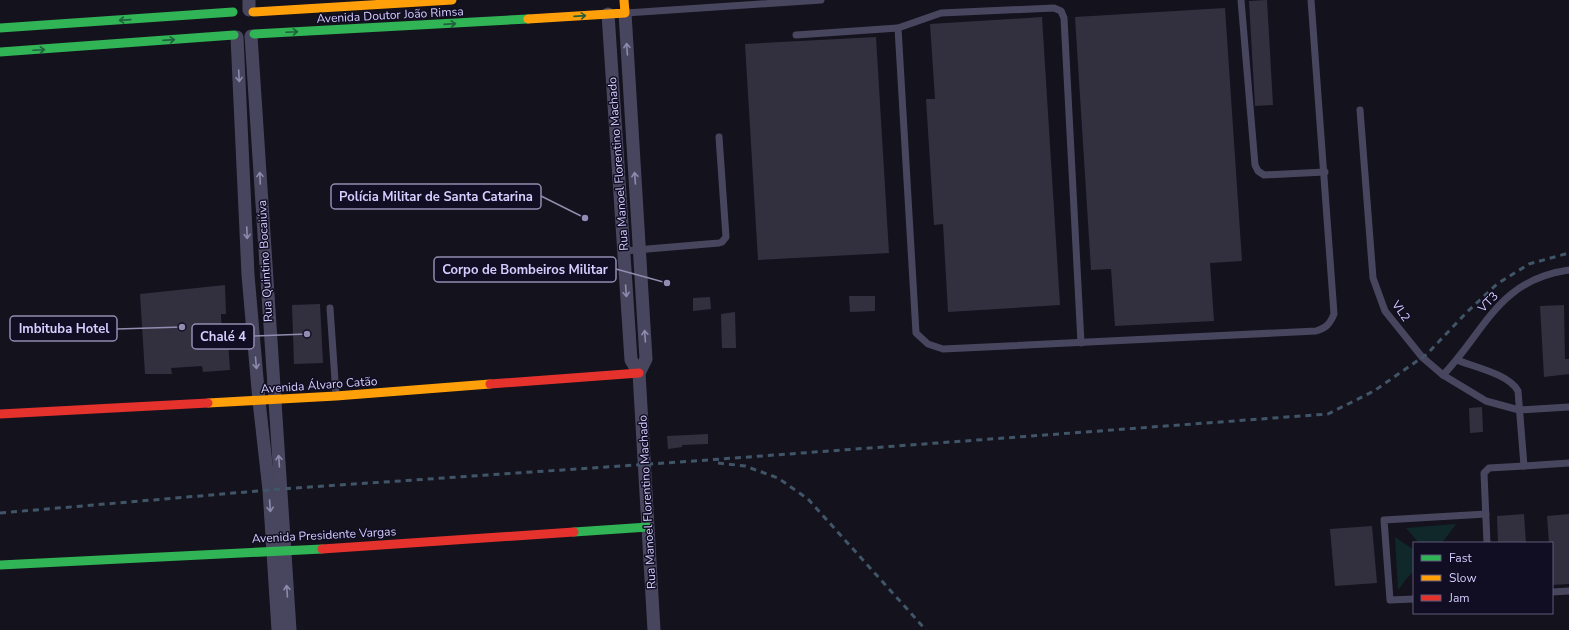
<svg xmlns="http://www.w3.org/2000/svg" width="1569" height="630" viewBox="0 0 1569 630" font-family="'Nunito Sans',sans-serif">
  <style>
    .green { fill: #11282a }
    .building { fill: #32303f }
    .lines { fill: none; stroke-linecap: round; stroke-linejoin: round }
    .lane { stroke: #48465e; stroke-width: 7 }
    .street { stroke: #48465e; stroke-width: 13 }
    .fast { stroke: #30b455; stroke-width: 9 }
    .slow { stroke: #ff9f0a; stroke-width: 9 }
    .jam { stroke: #e5322d; stroke-width: 9 }
    .rail { stroke: #405668; stroke-width: 3; stroke-dasharray: 6 5; stroke-linecap: butt }
    .oneway { stroke: #20603c }
    .oneway2 { stroke: #8e8aae }
    .labels { text-anchor: middle; dominant-baseline: central; stroke-width: 3; stroke-linejoin: round; paint-order: stroke }
    .street-label { font-size: 12px; fill: #d5ceff; stroke: #110d22 }
    .leader { fill: none; stroke: #918cb0; stroke-width: 1.5 }
    .callout-dot { fill: #918cb0; stroke: #110d22; stroke-width: 1.5 }
    .callout { fill: #110d22; stroke: #918cb0; stroke-width: 1.5 }
    .callout-label { font-size: 13px; text-anchor: middle; font-weight: bold; fill: #d5ceff }
  </style>
  <rect width="100%" height="100%" fill="#14121d"/>
  <g class="green">
    <polygon points="1456,524 1442,543 1419,543 1406,528"/>
    <polygon points="1395,537 1414,550 1414,571 1407,578 1398,590"/>
  </g>
  <g class="building">
    <polygon points="1267,0 1273,105 1255,106 1249,1"/>
    <polygon points="1225,8 1242,261 1210,263 1214,321 1115,326 1111,269 1091,270 1075,17"/>
    <polygon points="1042,17 1060,305 948,312 943,224 934,225 926,99 935,99 930,24"/>
    <polygon points="876,37 889,253 758,260 745,44"/>
    <polygon points="225,285 226,314 221,314 222,340 228,341 230,370 203,372 202,366 171,368 172,374 145,374 140,294"/>
    <polygon points="849,296 875,296 875,311 850,312"/>
    <polygon points="710,297 711,309 693,311 693,298"/>
    <polygon points="320,304 323,363 294,364 292,305"/>
    <polygon points="1564,305 1565,359 1569,359 1569,374 1544,377 1540,306"/>
    <polygon points="735,312 736,348 722,348 721,314"/>
    <polygon points="1482,407 1483,432 1470,433 1469,408"/>
    <polygon points="708,434 708,444 682,445 682,447 668,449 667,436"/>
    <polygon points="1524,514 1526,543 1498,543 1497,516"/>
    <polygon points="1569,514 1569,584 1552,585 1552,543 1549,543 1547,516"/>
    <polygon points="1372,526 1377,583 1335,586 1330,529"/>
  </g>
  <g class="lines">
    <g class="lane">
      <polyline points="1241,0 1255,165 1258,171 1264,175 1325,172"/>
      <polyline points="626,13 821,0"/>
      <polyline points="898,28 941,13 1054,8 1061,11 1064,18 1081,343"/>
      <path d="M796 35 898 28 916 333 928 344 943 349 1316 331C1326 328 1330 324 1334 314L1311 0"/>
      <polyline points="1360,110 1373,278 1385,311 1422,357 1443,375 1486,401 1519,410 1569,407"/>
      <polyline points="624,251 719,243 722,242 726,237 719,137"/>
      <polyline points="330,308 336,395"/>
      <path d="M1457 360C1474 367 1509 374 1518 391L1524 466 1569 463"/>
      <path d="M1443 375C1486 330 1498 280 1569 270"/>
      <polyline points="1487,543 1484,473 1489,468 1524,466"/>
      <polyline points="1552,592 1569,591"/>
      <polyline points="1414,599 1390,600 1384,520 1486,514"/>
    </g>
    <g class="street">
      <polyline points="249,0 249,10"/>
      <polyline points="625,13 646,359 639,373"/>
      <polyline points="608,14 631,360 639,373 654,630"/>
      <polyline points="251,36 290,630"/>
      <polyline points="237,37 248,275 259,401 269,490 278,630"/>
    </g>
    <g class="fast">
      <polyline points="0,28 233,12"/>
      <polyline points="254,34 528,19"/>
      <polyline points="0,52 234,35"/>
      <polyline points="574,532 648,527"/>
      <polyline points="0,565 322,549"/>
    </g>
    <g class="slow">
      <polyline points="253,12 452,0"/>
      <polyline points="528,19 625,13 624,0"/>
      <polyline points="208,403 336,396 490,384"/>
    </g>
    <g class="jam">
      <polyline points="490,384 639,373"/>
      <polyline points="0,414 208,403"/>
      <polyline points="322,549 574,532"/>
    </g>
    <g class="rail">
      <polyline points="718,463 745,466 778,478 808,499 926,630"/>
      <polyline points="0,513 281,489 694,461 1328,414 1374,391 1427,354 1467,312 1497,284 1529,264 1569,253"/>
    </g>
  </g>
  <defs><path id="oneway-shaft" d="M-6 0H5M1.5-3L5.5 0L1.5 3" fill="none" stroke-width="1.6" stroke-linecap="round" stroke-linejoin="round"/></defs>
  <g class="oneway">
    <use href="#oneway-shaft" transform="translate(580 16) rotate(-4)"/>
    <use href="#oneway-shaft" transform="translate(125 20) rotate(176)"/>
    <use href="#oneway-shaft" transform="translate(450 24) rotate(-4)"/>
    <use href="#oneway-shaft" transform="translate(292 32) rotate(-3)"/>
    <use href="#oneway-shaft" transform="translate(169 40) rotate(-4)"/>
    <use href="#oneway-shaft" transform="translate(39 50) rotate(-3)"/>
  </g>
  <g class="oneway2">
    <use href="#oneway-shaft" transform="translate(627 49) rotate(-94)"/>
    <use href="#oneway-shaft" transform="translate(239 76) rotate(87)"/>
    <use href="#oneway-shaft" transform="translate(260 178) rotate(-93)"/>
    <use href="#oneway-shaft" transform="translate(635 178) rotate(-94)"/>
    <use href="#oneway-shaft" transform="translate(247 233) rotate(88)"/>
    <use href="#oneway-shaft" transform="translate(626 291) rotate(86)"/>
    <use href="#oneway-shaft" transform="translate(645 336) rotate(-94)"/>
    <use href="#oneway-shaft" transform="translate(256 363) rotate(85)"/>
    <use href="#oneway-shaft" transform="translate(279 461) rotate(-94)"/>
    <use href="#oneway-shaft" transform="translate(270 506) rotate(86)"/>
    <use href="#oneway-shaft" transform="translate(287 591) rotate(-94)"/>
  </g>
  <g class="labels">
    <g class="street-label">
      <text transform="translate(390 15) rotate(-3)">Avenida Doutor João Rimsa</text>
      <text transform="translate(618 164) rotate(-94)">Rua Manoel Florentino Machado</text>
      <text transform="translate(265 261) rotate(-93)">Rua Quintino Bocaiúva</text>
      <text transform="translate(1488 302) rotate(-46)">VT3</text>
      <text transform="translate(1401 311) rotate(55)">VL2</text>
      <text transform="translate(319 385) rotate(-4)">Avenida Álvaro Catão</text>
      <text transform="translate(647 502) rotate(-93)">Rua Manoel Florentino Machado</text>
      <text transform="translate(324 535) rotate(-3)">Avenida Presidente Vargas</text>
    </g>
  </g>
  <path class="leader" d="M585 218L541 196M667 283L616 269M182 327L117 329M307 334L254 336"/>
  <g class="callout-dot">
    <circle cx="585" cy="218" r="4"/>
    <circle cx="667" cy="283" r="4"/>
    <circle cx="182" cy="327" r="4"/>
    <circle cx="307" cy="334" r="4"/>
  </g>
  <g class="callout">
    <rect x="331" y="184" width="210" height="25" rx="4"/>
    <rect x="434" y="257" width="182" height="25" rx="4"/>
    <rect x="10" y="316" width="107" height="25" rx="4"/>
    <rect x="192" y="324" width="62" height="25" rx="4"/>
  </g>
  <g class="callout-label">
    <text x="436" y="201">Polícia Militar de Santa Catarina</text>
    <text x="525" y="274">Corpo de Bombeiros Militar</text>
    <text x="64" y="333">Imbituba Hotel</text>
    <text x="223" y="341">Chalé 4</text>
  </g>
  <rect x="1413" y="542" width="140" height="72" fill="#110d22" stroke="#5f5a7a"/>
  <rect x="1421" y="555" width="20" height="6" fill="#30b455" stroke="#5f5a7a"/>
  <text x="1449" y="562" font-size="12" fill="#d5ceff">Fast</text>
  <rect x="1421" y="575" width="20" height="6" fill="#ff9f0a" stroke="#5f5a7a"/>
  <text x="1449" y="582" font-size="12" fill="#d5ceff">Slow</text>
  <rect x="1421" y="595" width="20" height="6" fill="#e5322d" stroke="#5f5a7a"/>
  <text x="1449" y="602" font-size="12" fill="#d5ceff">Jam</text>
</svg>
